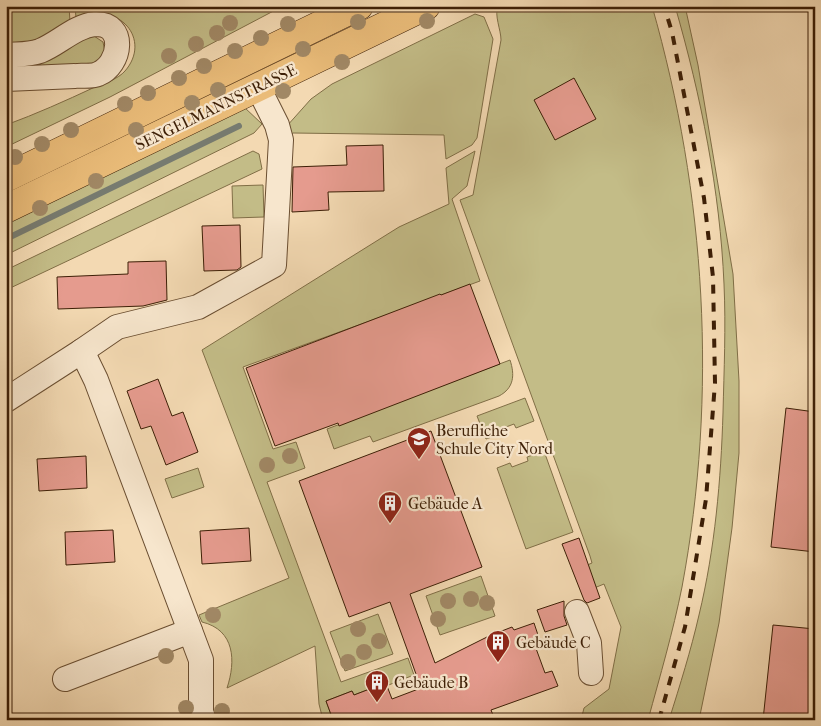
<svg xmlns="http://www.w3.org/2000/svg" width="821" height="726" viewBox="0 0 821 726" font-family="'IM FELL French Canon',serif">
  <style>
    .green { fill: #c3bc87; stroke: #806e46 }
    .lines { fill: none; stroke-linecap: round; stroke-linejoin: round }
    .stream { stroke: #777b70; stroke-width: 6 }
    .building { fill: #e59b8e; stroke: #3d1f06 }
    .minor-casing { stroke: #6a4e31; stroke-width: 26 }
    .major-casing { stroke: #3d1f06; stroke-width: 29 }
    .minor { stroke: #f7e6cd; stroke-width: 24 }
    .major { stroke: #eabc79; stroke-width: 28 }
    .rail { stroke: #3d1f06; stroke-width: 4; stroke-dasharray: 9 9; stroke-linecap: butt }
    .tree { fill: #a18865 }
    .labels { text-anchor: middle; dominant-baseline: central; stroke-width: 4.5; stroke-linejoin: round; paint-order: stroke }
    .street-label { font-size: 16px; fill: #3d1f06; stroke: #f7e6cd }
    .poi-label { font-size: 16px; fill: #3d1f06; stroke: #f7e6cd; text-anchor: start }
  </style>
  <rect width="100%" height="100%" fill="#f3d9b2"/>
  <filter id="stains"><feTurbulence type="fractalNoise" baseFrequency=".004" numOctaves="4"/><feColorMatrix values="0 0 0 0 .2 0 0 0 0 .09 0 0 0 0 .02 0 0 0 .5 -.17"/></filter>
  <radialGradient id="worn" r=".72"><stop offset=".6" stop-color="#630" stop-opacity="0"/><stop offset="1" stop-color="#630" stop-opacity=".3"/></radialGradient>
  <g class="green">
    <polygon points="45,6 69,6 70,22 40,42 6,44 6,11 45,9"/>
    <path d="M75 6H283L110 97 6 147V125C36 114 65 101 95 87 105 83 118 79 125 71 152 40 120 0 76 18Z"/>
    <path d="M498 6H652C706 195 718 394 682 587 673 632 660 676 648 720H581L584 708 609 689 621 627 604 584 582 593 573 571 592 563 590 556 460 200 473 195 501 40C501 30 494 15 498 6Z"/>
    <path d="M675 6H685L698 65 733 274 739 381V453L732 528 719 623 699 720H669C680 685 691 650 699 615 715 549 721 479 723 413 724 370 726 327 724 284 720 191 701 96 675 6Z"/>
    <polygon points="475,14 484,17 493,39 477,138 472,145 446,159 444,135 293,133 290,135 286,127 311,99 332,84"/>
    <polygon points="84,36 94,36 103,42 105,52 100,63 40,69 40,61"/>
    <polygon points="244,107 262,124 254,133 6,255 6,222"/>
    <polygon points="253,151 259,154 262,169 6,290 6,270"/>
    <path d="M475 151 467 186 452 199 480 281 243 367 273 449 296 442 305 468 267 482 341 682 408 658 414 675 381 688 380 685 354 695 352 691 326 701 333 720H323L319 704 315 646 227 688C236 661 235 630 202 622L199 615 289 578 202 350 399 227 449 204 446 168Z"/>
    <polygon points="263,185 264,217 233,218 232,186"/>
    <path d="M510 360C515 375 514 388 499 396L373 442 370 436 334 449 327 429Z"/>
    <polygon points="525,398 534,421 516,428 514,424 498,430 500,434 486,439 477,416"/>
    <polygon points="544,451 573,532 526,549 497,468 510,463 512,467 528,461 527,457"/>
    <polygon points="198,468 204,487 172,498 165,479"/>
    <polygon points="481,576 495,616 440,635 426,596"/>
    <polygon points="378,614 393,654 345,671 330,632"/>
  </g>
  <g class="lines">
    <polyline class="stream" points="6,239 239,126"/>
  </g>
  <g class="building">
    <polygon points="574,78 596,119 555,140 534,100"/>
    <polygon points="383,145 384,191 328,192 329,210 292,212 293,167 347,165 346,146"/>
    <polygon points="240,225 241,267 237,270 204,271 202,226"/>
    <polygon points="166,261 167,300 143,306 58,309 57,277 128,274 128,262"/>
    <polygon points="470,284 500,364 339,426 338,423 275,446 246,368 440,294 441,295"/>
    <polygon points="158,379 172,416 183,412 198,452 166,465 151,426 141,429 127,391"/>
    <polygon points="786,408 815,412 815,552 771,547"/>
    <polygon points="431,431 482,567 410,594 435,663 489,636 512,627 514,630 534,623 540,641 534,643 545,673 552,671 558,686 491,710 495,720 333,720 326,701 352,691 354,695 380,685 381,688 387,686 392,699 421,688 390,602 349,617 299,481"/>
    <polygon points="86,456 87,488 39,491 37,459"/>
    <polygon points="249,528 251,561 202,564 200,531"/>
    <polygon points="113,530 115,562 66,565 65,532"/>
    <polygon points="579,538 600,598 587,603 584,600 562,544"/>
    <polygon points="564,601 564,616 567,625 545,632 537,610"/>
    <polygon points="773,625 815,629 815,720 763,720"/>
  </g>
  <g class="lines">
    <g class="minor-casing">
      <g id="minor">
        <path d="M6 55C18 54 29 55 40 51 58 44 75 26 95 24 127 23 121 65 98 74 92 77 81 75 75 76 52 77 29 78 6 79"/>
        <polyline points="82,351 117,327 198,307 274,265 281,140 277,125 258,87"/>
        <polyline points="6,400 82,351 96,380 201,660 201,712 204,720"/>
        <polyline points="577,612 589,643 591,673"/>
        <polyline points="65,679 190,631"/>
      </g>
    </g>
    <g class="major-casing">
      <g id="major">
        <polyline points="6,178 359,6"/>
        <polyline points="6,209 426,6"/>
      </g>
    </g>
    <use href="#minor" class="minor"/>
    <use href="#major" class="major"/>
    <g class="rail">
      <polyline points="807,6 815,19"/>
      <polyline points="659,720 685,627 706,499 715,383 713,277 704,198 672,32 664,6"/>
    </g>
  </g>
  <g class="tree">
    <circle cx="427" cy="21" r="8"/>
    <circle cx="358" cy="22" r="8"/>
    <circle cx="230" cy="23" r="8"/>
    <circle cx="288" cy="24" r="8"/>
    <circle cx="217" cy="33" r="8"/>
    <circle cx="261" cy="38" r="8"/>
    <circle cx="196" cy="44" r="8"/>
    <circle cx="303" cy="49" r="8"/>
    <circle cx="235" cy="51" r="8"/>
    <circle cx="169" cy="56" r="8"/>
    <circle cx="342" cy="62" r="8"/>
    <circle cx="204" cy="66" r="8"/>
    <circle cx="179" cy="78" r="8"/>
    <circle cx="218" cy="90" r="8"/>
    <circle cx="283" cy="91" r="8"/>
    <circle cx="148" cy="93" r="8"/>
    <circle cx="192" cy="103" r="8"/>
    <circle cx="125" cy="104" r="8"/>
    <circle cx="71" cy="130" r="8"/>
    <circle cx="136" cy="130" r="8"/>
    <circle cx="42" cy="144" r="8"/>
    <circle cx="15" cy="157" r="8"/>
    <circle cx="96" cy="181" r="8"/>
    <circle cx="40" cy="208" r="8"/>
    <circle cx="290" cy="456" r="8"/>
    <circle cx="267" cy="465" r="8"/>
    <circle cx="471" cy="599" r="8"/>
    <circle cx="448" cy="601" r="8"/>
    <circle cx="487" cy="603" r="8"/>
    <circle cx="213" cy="615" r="8"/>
    <circle cx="438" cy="619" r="8"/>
    <circle cx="358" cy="629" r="8"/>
    <circle cx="379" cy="641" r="8"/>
    <circle cx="364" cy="652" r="8"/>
    <circle cx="166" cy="656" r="8"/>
    <circle cx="348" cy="662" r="8"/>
    <circle cx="186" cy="708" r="8"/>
    <circle cx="222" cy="711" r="8"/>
  </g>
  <defs>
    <g id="university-pin" transform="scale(1.25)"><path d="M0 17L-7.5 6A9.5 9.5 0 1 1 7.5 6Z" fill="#8f2418" stroke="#f7e6cd"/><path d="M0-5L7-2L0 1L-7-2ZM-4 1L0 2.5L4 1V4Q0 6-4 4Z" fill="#fff"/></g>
    <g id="building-pin" transform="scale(1.25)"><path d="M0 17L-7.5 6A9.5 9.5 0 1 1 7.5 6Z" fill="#8f2418" stroke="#f7e6cd"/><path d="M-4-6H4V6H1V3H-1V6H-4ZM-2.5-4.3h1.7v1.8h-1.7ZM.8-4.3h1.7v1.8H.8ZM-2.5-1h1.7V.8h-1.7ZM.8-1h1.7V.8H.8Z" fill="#fff"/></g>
  </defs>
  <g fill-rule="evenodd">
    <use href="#university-pin" x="419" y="439"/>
    <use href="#building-pin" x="390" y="503"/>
    <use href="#building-pin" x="498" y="642"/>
    <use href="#building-pin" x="377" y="682"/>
  </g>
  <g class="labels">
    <g class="street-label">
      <text transform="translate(216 107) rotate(-26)">SENGELMANNSTRASSE</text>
    </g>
    <g class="poi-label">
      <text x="436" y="430">Berufliche<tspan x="436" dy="18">Schule City Nord</tspan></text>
      <text x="408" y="503">Gebäude A</text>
      <text x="516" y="642">Gebäude C</text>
      <text x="394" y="682">Gebäude B</text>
    </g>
  </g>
  <rect width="821" height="726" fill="none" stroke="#f3d9b2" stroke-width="25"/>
  <rect x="8" y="8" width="806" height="711" fill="none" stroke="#3d1f06" stroke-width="2.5"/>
  <rect x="12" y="12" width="796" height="701" fill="none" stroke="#3d1f06"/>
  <rect width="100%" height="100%" filter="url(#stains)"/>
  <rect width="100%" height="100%" fill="url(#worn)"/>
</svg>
